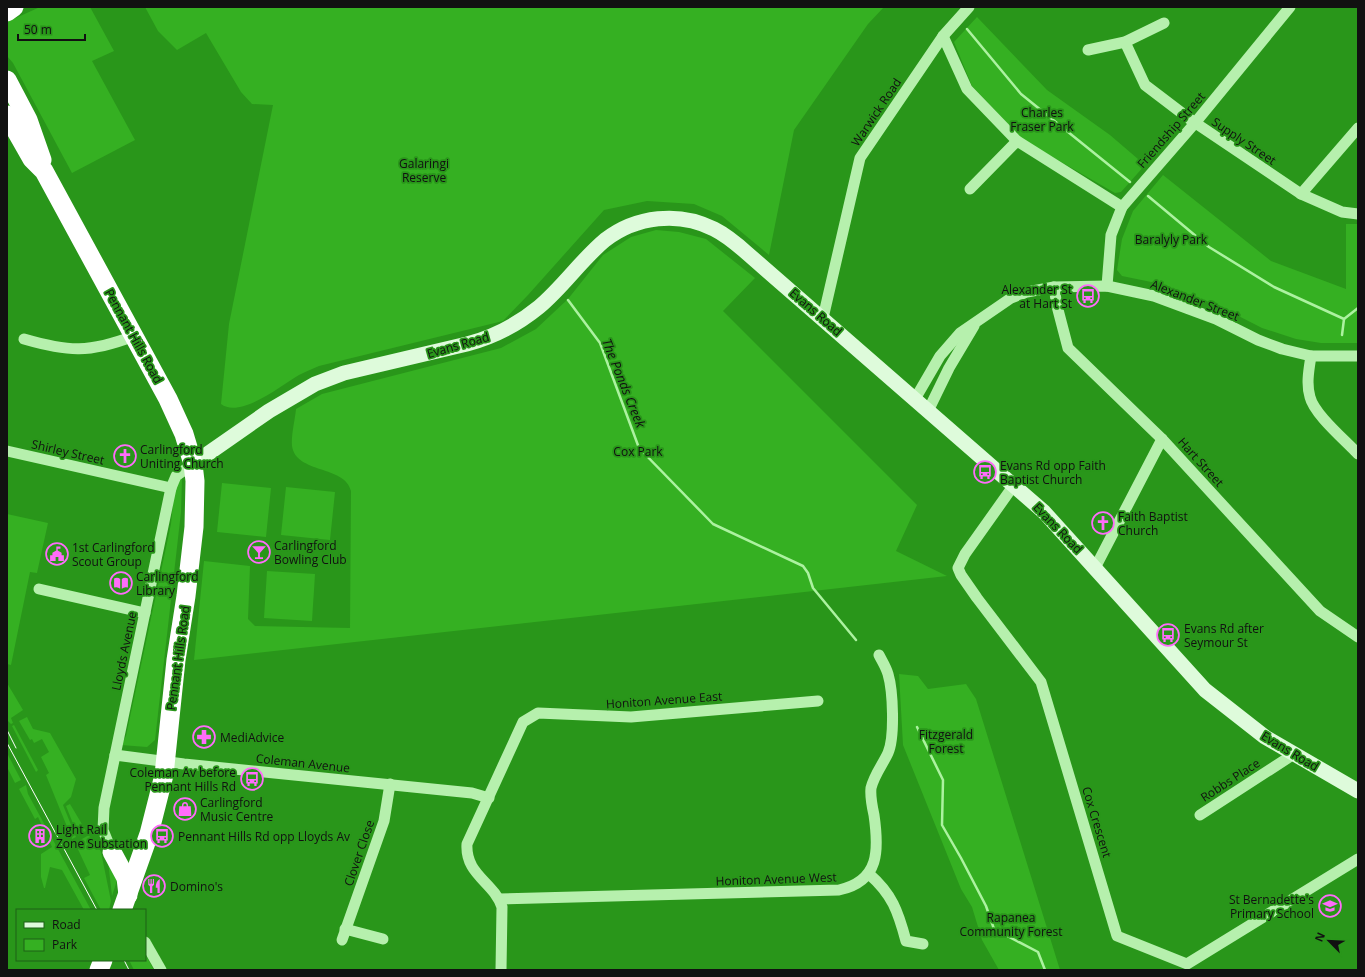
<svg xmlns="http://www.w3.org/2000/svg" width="1365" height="977" viewBox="0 0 1365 977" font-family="'Open Sans',sans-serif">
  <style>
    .green { fill: #35b022 }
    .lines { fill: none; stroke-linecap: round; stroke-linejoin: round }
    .stream { stroke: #acf2a0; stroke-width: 2.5 }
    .street { stroke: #b6f0ad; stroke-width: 11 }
    .secondary { stroke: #defbdb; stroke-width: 15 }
    .highway { stroke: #fff; stroke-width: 19 }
    .tram { stroke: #fff; stroke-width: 1 }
    .labels { text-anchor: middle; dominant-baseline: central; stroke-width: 3.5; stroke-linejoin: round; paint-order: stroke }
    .street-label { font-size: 12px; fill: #111; stroke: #29961a }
    .park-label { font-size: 12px; fill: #111; stroke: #29961a }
    .poi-label { font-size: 12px; fill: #111; stroke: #29961a; text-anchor: start }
    .water-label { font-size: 13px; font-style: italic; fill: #111; stroke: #29961a }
  </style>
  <rect width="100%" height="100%" fill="#29961a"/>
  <g class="green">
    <polygon points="40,7 90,7 114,51 92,61 135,140 72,173 13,63 7,56 7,22"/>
    <path d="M145 7H884L868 24 794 130 769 255 722 216 694 204 647 201 604 210 528 295 503 321 319 366C312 369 305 372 299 375 282 385 240 419 221 404L229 324 273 105 252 104 241 92 206 33 177 50 158 31Z"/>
    <polygon points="977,17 1047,90 1110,135 1145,165 1121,192 1115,193 1023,140 972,86 954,42"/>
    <polygon points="1163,175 1271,261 1346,289 1346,224 1358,224 1358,343 1321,343 1296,339 1262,328 1219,306 1161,284 1122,276 1117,270 1122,239 1133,211"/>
    <path d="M656 230 679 232 706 239 755 278 723 311 917 505 896 551 947 576 194 660 204 561 250 566 248 619 255 626 350 628 351 491C345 465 296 474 292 446 291 435 295 420 296 409L322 394 501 348 536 329 568 299 603 255 631 237Z"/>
    <polygon points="182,478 181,512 155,740 147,747 121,745 126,736 171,524 175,484"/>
    <polygon points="222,483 271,488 266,537 217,532"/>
    <polygon points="286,487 335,492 330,540 281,535"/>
    <polygon points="7,514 48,523 37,573 30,572 11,665 7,664"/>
    <polygon points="267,571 315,574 312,621 264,618"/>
    <polygon points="899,674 918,676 928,689 966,684 976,699 1060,970 999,970 982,940 972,907 961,889 903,745"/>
    <polygon points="7,683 23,710 11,718 13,723 11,724 7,720"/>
    <polygon points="27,717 33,729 50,733 76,779 71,797 91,833 71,797 63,805 76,837 72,839 46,775 49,773 41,757 49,752 42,739 34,743 32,739 30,740 19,721"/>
    <polygon points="14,725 38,770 36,772 12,726"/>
    <polygon points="7,753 21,780 15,783 7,767"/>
    <polygon points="26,785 28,794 91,910 84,910 62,870 50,867 45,888 44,888 41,877 41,854 52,847 38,817 35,819 19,789"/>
    <polygon points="70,804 86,831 78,836 66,806"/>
    <polygon points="89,835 96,850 99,848 101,852 111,901 109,910 101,910 84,878 90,875 75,843"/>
    <polygon points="108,861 119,874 112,896"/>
    <polygon points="145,954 154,970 134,970 129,960 145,960"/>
  </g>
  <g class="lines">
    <g class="stream">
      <polyline points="967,29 1021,94 1130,182"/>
      <polyline points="1148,196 1209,247 1274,287 1344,319 1342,335"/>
      <polyline points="568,300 600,343 639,448 713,524 803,566 808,573 813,588 856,640"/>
      <polyline points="1344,319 1358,308"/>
      <polyline points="917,727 943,780 942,825 961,858 986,906 994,929 1038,952 1045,970"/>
    </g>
    <g class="street">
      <polyline points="943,36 967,89 1017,141 1122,207"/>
      <polyline points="1125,42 1145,85 1191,120 1301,194 1342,212 1358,214"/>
      <polyline points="1088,50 1125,42 1164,23"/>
      <polyline points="970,189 1017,141"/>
      <polyline points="1301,194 1358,128"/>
      <polyline points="1107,286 1111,235 1122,207 1195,123 1290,7"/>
      <polyline points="1054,287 1057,306 1068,348 1162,439 1320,611 1358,637"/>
      <polyline points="823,318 860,158 943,36 969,7"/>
      <path d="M24 339C69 352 89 353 134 336"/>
      <path d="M1311 356C1309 369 1306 384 1310 397 1314 414 1345 440 1358 454"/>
      <polyline points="915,399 940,356 960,333 1011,298 1027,292 1054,287 1107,286 1154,296 1216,319 1258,340 1282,349 1311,356 1358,356"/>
      <polyline points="928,411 949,368 974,326"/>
      <polyline points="7,451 171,488"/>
      <polyline points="1014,485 965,554 958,568 961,575 977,598 1041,682 1117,936 1187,964 1358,859"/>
      <polyline points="1095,568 1162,439"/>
      <polyline points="39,589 145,613"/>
      <polyline points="115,755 184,764 472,793 489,798"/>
      <polyline points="1200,815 1294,754"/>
      <polyline points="112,852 103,830 104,808 171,488 176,476 193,464"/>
      <path d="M869 874C892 894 898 911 906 941L923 944"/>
      <path d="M499 899 839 890C880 881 879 850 874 815 872 806 870 797 871 788 874 775 883 764 888 753 895 737 893 691 888 674 886 667 882 661 879 655"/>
      <polyline points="345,929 383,939"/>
      <polyline points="342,940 384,821 390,784"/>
      <polyline points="145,942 161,970"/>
      <path d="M501 970 502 907C494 882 465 875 467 844L523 722 538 713 631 717 818 701"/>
    </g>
    <path class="secondary" d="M193 464 269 411 315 384 344 373 467 344C494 337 517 325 539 307 563 287 581 260 605 240 636 216 679 211 714 229 726 235 738 245 748 254L1044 512 1205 690 1265 737 1358 791"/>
    <g class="highway">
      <polyline points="7,12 14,7"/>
      <polyline points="7,80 28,120 42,160"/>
      <polyline points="7,115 32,159 44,171 168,399 184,434 193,464 195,481 194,527 186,596 176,660 164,775 149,834 122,910"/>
      <polyline points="112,852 126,878 128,895"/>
      <polyline points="99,970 103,960"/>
    </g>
    <g class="tram">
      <polyline points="7,730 16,748"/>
      <polyline points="7,743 97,910"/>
      <polyline points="124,960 129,970"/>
    </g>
  </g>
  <defs>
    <g id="bus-ring" transform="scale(1.15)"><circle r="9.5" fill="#29961a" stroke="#ff6cfb" stroke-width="1.5"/><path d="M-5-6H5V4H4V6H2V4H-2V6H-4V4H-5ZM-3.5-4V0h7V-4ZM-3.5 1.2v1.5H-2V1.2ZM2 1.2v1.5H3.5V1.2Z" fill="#ff6cfb"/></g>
    <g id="church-ring" transform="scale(1.15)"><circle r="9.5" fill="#29961a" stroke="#ff6cfb" stroke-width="1.5"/><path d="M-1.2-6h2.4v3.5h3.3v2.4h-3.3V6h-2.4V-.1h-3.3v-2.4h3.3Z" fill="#ff6cfb"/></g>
    <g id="bar-ring" transform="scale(1.15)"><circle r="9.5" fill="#29961a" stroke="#ff6cfb" stroke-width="1.5"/><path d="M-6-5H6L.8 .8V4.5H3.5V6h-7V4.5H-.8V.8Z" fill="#ff6cfb"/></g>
    <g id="civic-ring" transform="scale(1.15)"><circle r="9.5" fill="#29961a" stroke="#ff6cfb" stroke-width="1.5"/><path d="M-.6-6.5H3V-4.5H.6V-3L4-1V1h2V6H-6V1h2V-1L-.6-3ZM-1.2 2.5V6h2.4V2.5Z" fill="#ff6cfb"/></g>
    <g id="library-ring" transform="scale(1.15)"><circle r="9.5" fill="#29961a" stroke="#ff6cfb" stroke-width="1.5"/><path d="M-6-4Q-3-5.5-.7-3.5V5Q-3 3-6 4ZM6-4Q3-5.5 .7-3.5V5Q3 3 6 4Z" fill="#ff6cfb"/></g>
    <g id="pharmacy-ring" transform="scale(1.15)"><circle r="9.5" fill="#29961a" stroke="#ff6cfb" stroke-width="1.5"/><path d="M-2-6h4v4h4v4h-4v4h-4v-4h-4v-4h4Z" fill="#ff6cfb"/></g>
    <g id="shop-ring" transform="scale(1.15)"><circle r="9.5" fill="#29961a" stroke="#ff6cfb" stroke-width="1.5"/><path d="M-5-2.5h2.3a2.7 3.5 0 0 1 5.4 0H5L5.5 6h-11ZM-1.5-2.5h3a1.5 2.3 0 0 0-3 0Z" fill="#ff6cfb"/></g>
    <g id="building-ring" transform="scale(1.15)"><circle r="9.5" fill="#29961a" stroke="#ff6cfb" stroke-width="1.5"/><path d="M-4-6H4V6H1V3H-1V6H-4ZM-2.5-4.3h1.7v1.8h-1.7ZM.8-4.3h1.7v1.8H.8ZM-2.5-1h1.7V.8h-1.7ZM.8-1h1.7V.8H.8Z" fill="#ff6cfb"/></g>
    <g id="restaurant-ring" transform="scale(1.15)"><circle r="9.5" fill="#29961a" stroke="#ff6cfb" stroke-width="1.5"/><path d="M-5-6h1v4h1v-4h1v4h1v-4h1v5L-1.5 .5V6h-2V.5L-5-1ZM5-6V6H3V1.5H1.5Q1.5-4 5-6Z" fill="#ff6cfb"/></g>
    <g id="school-ring" transform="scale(1.15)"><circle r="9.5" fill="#29961a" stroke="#ff6cfb" stroke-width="1.5"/><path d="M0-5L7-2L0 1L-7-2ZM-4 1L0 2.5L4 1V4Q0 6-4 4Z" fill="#ff6cfb"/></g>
  </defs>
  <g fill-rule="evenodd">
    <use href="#bus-ring" x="1088" y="296"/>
    <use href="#church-ring" x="125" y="456"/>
    <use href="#bus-ring" x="985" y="472"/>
    <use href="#church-ring" x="1103" y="523"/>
    <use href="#bar-ring" x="259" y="552"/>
    <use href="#civic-ring" x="57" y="554"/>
    <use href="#library-ring" x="121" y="583"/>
    <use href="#bus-ring" x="1168" y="635"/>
    <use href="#pharmacy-ring" x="204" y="737"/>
    <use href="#bus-ring" x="252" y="779"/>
    <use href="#shop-ring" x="185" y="809"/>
    <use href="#building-ring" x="40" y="836"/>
    <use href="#bus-ring" x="162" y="836"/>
    <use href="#restaurant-ring" x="154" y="886"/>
    <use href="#school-ring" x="1330" y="906"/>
  </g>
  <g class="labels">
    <g class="street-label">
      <text transform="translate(876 112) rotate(-56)">Warwick Road</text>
      <text transform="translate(1171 130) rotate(-49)">Friendship Street</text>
      <text transform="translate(1244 141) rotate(34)">Supply Street</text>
      <text transform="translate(1195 300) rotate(21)">Alexander Street</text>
      <text transform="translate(816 312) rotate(41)">Evans Road</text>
      <text transform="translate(134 336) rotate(61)">Pennant Hills Road</text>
      <text transform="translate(458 345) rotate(-16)">Evans Road</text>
      <text transform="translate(68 452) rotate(13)">Shirley Street</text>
      <text transform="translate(1201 462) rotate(48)">Hart Street</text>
      <text transform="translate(1058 528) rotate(46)">Evans Road</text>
      <text transform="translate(124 651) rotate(-78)">Lloyds Avenue</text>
      <text transform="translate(178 658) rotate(-82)">Pennant Hills Road</text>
      <text transform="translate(664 700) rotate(-4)">Honiton Avenue East</text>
      <text transform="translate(1290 751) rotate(31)">Evans Road</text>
      <text transform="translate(303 763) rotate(6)">Coleman Avenue</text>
      <text transform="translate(1230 780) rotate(-33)">Robbs Place</text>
      <text transform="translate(1097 822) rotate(73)">Cox Crescent</text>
      <text transform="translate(359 853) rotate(-71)">Clover Close</text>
      <text transform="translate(776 879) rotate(-2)">Honiton Avenue West</text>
    </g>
    <g class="park-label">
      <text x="1042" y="112">Charles<tspan x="1042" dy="14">Fraser Park</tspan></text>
      <text x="424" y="163">Galaringi<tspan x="424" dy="14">Reserve</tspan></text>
      <text x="1171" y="239">Baralyly Park</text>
      <text x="638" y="451">Cox Park</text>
      <text x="946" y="734">Fitzgerald<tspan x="946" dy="14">Forest</tspan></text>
      <text x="1011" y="917">Rapanea<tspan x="1011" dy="14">Community Forest</tspan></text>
    </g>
    <g class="poi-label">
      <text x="1072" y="289" text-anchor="end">Alexander St<tspan x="1072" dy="14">at Hart St</tspan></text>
      <text x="140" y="449">Carlingford<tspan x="140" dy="14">Uniting Church</tspan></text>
      <text x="1000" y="465">Evans Rd opp Faith<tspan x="1000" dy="14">Baptist Church</tspan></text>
      <text x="1118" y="516">Faith Baptist<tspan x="1118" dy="14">Church</tspan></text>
      <text x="274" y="545">Carlingford<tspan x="274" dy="14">Bowling Club</tspan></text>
      <text x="72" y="547">1st Carlingford<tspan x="72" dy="14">Scout Group</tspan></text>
      <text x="136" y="576">Carlingford<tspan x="136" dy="14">Library</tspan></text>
      <text x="1184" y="628">Evans Rd after<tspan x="1184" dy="14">Seymour St</tspan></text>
      <text x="220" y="737">MediAdvice</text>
      <text x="236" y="772" text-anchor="end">Coleman Av before<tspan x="236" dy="14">Pennant Hills Rd</tspan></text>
      <text x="200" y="802">Carlingford<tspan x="200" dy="14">Music Centre</tspan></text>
      <text x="56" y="829">Light Rail<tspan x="56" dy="14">Zone Substation</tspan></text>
      <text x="178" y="836">Pennant Hills Rd opp Lloyds Av</text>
      <text x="170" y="886">Domino's</text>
      <text x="1314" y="899" text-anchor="end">St Bernadette's<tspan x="1314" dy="14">Primary School</tspan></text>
    </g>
    <g class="water-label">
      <text transform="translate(624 383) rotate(68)">The Ponds Creek</text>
    </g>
  </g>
  <rect width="1365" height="977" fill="none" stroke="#111111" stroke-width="16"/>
  <rect x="16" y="909" width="130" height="52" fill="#29961a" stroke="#1f6116"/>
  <rect x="24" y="922" width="20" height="6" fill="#defbdb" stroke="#1f6116"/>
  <text x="52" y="929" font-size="12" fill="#111111">Road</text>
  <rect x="24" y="939" width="20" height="12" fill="#35b022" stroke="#1f6116"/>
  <text x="52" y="949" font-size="12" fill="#111111">Park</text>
  <g transform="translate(1329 941) rotate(294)" stroke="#29961a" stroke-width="3" paint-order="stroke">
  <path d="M0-3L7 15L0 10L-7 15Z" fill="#111111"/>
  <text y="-6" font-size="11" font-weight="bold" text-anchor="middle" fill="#111111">N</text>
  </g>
  <path d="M18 34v6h67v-6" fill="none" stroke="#111111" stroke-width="2"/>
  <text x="24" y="34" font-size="12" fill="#111111" stroke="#29961a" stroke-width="3" paint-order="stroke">50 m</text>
</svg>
